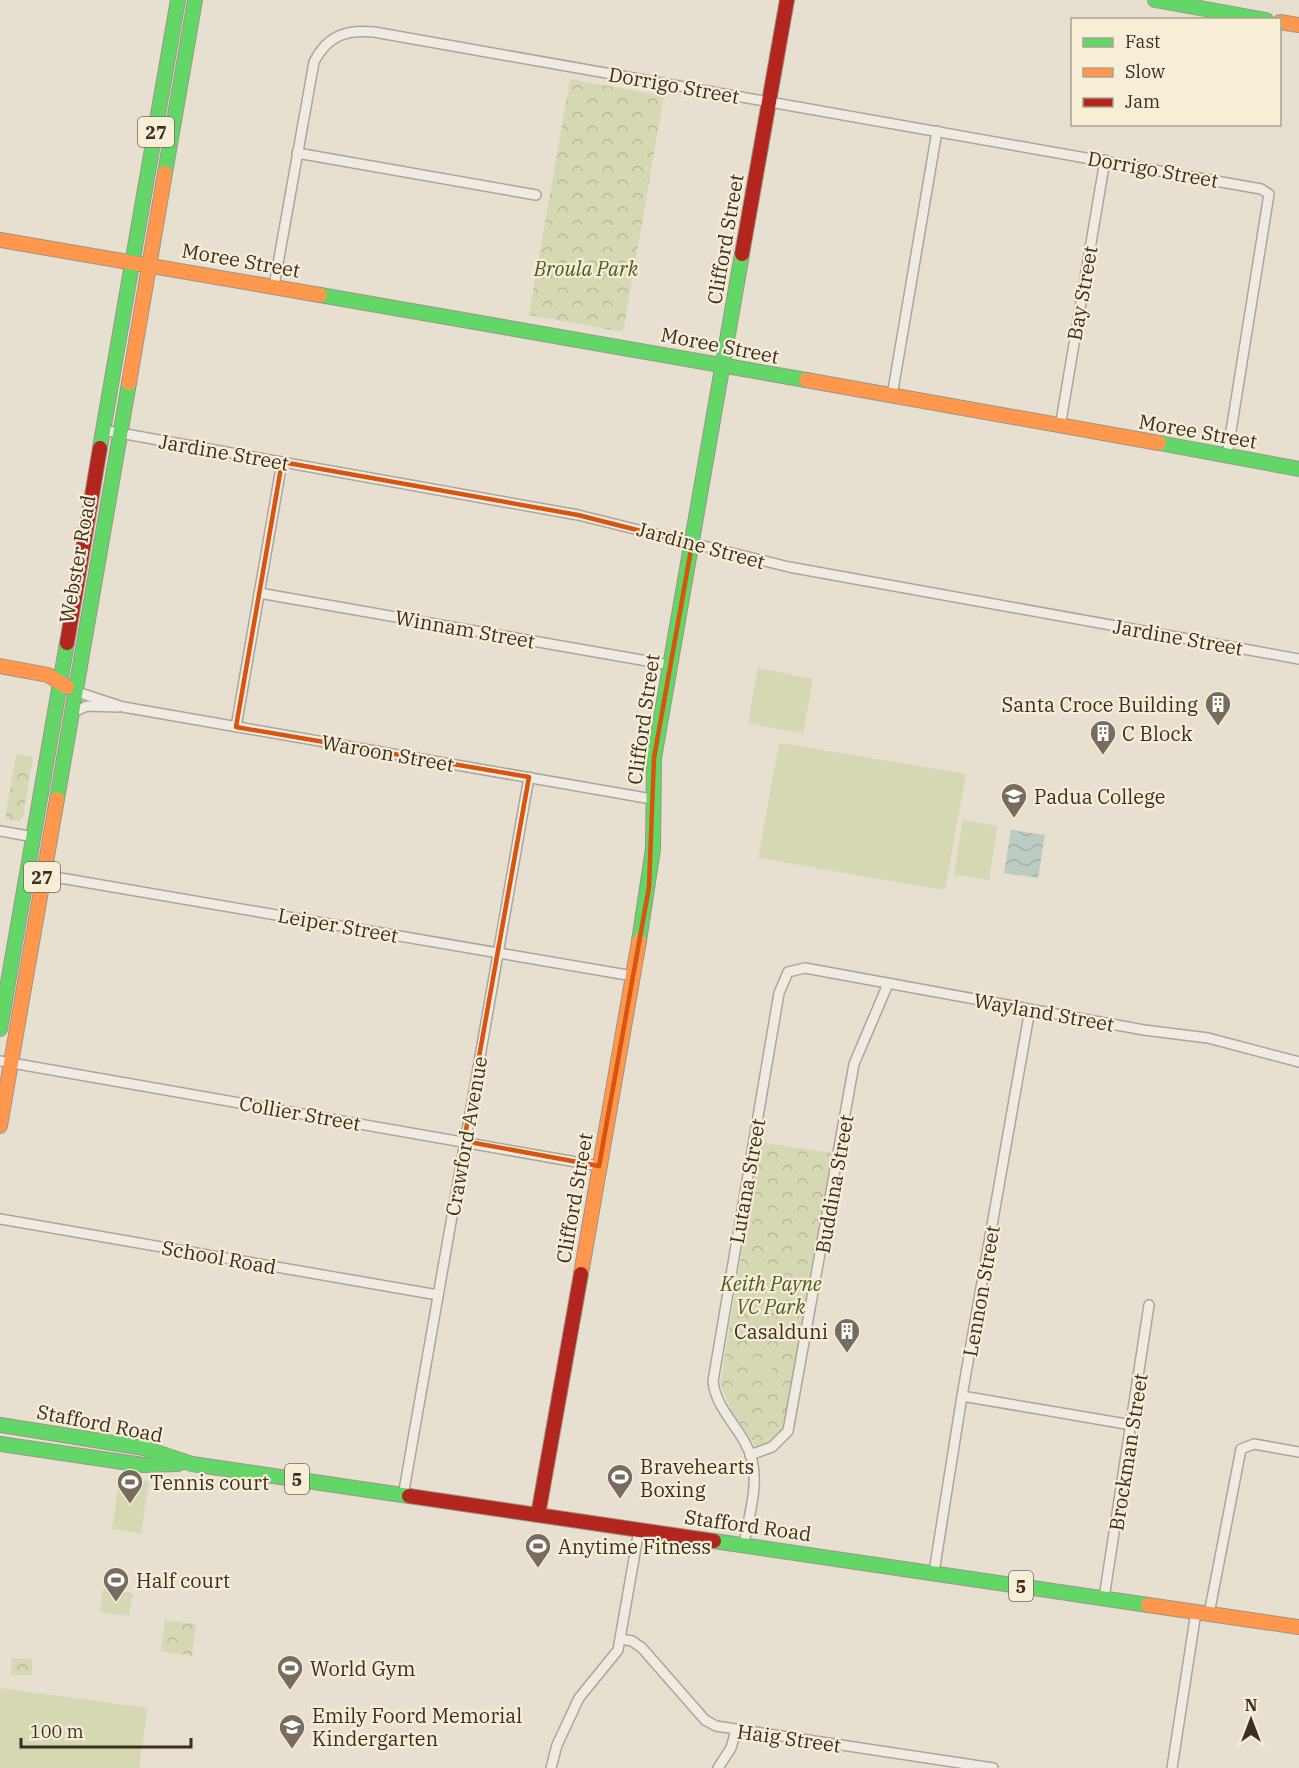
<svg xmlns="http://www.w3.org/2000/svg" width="1299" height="1768" viewBox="0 0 1299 1768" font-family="'IBM Plex Serif',serif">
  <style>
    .park { fill: url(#park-crowns) }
    .pitch { fill: #d6d7b3 }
    .water { fill: url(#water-waves) }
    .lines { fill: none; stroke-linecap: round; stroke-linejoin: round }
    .street-casing { stroke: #ada599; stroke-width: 12 }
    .fast-casing { stroke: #9c958a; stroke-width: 16 }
    .slow-casing { stroke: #9c958a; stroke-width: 16 }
    .jam-casing { stroke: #9c958a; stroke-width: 16 }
    .street { stroke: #efebe3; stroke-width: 9 }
    .fast { stroke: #63d668; stroke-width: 14 }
    .slow { stroke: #ff974d; stroke-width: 14 }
    .jam { stroke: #b3261e; stroke-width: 14 }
    .marked { fill: none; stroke: #d7550e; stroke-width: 4.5; stroke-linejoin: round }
    .labels { text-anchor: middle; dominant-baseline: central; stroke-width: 4.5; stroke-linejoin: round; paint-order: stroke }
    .shield { fill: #f7eed8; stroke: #756857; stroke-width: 1.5 }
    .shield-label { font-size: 18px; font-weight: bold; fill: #3d2e20 }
    .street-label { font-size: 20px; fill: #3d2e20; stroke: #f7eed8 }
    .park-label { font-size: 20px; font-style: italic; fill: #4d5a26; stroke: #f7eed8 }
    .poi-label { font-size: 20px; fill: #3d2e20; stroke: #f7eed8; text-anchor: start }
  </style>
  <defs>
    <pattern id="park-crowns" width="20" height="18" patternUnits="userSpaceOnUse" patternTransform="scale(1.5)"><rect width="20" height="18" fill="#d6d7b3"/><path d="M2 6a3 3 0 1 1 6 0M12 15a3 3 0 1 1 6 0" fill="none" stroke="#b9b99a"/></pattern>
    <pattern id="water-waves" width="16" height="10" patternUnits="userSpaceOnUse" patternTransform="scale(1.5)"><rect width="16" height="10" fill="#bcccc2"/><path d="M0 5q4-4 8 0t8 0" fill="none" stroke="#a2b0a6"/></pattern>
  </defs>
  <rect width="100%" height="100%" fill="#e7e0d1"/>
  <g class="park">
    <polygon points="570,79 664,96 623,332 529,315"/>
    <polygon points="16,754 33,757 23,817 18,821 5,819"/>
    <polygon points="760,1142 832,1153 785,1427 775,1442 757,1448 732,1412 720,1384"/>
    <polygon points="165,1620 196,1624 192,1656 161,1651"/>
    <polygon points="12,1658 32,1659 32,1675 11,1675"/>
  </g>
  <g class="pitch">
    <polygon points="758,668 813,679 803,734 748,723"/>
    <polygon points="779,743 966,774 945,890 758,858"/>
    <polygon points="963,820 998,826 989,880 954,875"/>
    <polygon points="753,1357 774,1360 770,1380 750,1377"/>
    <polygon points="120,1476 149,1481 141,1534 112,1529"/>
    <polygon points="103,1589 133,1593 129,1616 100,1612"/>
    <polygon points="0,1688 148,1708 139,1768 0,1768"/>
  </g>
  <polygon class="water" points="1011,830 1045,835 1038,878 1004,873"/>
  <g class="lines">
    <g class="street-casing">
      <g id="street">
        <polyline points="297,153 536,195"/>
        <path d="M274 286 314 62C327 36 346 29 374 32L1261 189 1269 194 1227 456"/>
        <polyline points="892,396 937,131"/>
        <polyline points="1060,427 1105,160"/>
        <polyline points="103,430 578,515 789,567 1299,659"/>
        <polyline points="259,593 670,665"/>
        <polyline points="74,691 123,707 152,712 652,799"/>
        <polyline points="71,713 87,706 118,707"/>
        <polyline points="236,727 282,462"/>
        <polyline points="0,831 34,837"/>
        <polyline points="43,875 633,976"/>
        <polyline points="0,1061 599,1166"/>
        <polyline points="0,1219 438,1295"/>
        <polyline points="962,1396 1132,1425"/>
        <polyline points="750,1455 772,1447 788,1431 854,1064 888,984"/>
        <polyline points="403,1496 529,777"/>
        <path d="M744 1544C748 1519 759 1486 752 1460 745 1431 716 1412 713 1381L779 993 788 972 805 968 1144 1030 1208 1038 1299 1062"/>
        <polyline points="934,1572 962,1396 1030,1009"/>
        <polyline points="1104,1598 1149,1305"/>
        <polyline points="1209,1614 1241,1449 1254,1444 1299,1452"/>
        <polyline points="621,1639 632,1641 642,1648 705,1720 716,1726 993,1768"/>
        <polyline points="551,1768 557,1745 579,1698 618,1650 639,1530"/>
        <polyline points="718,1768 731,1748 736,1730"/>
        <polyline points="1172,1768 1196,1612"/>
      </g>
    </g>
    <g class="fast-casing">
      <g id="fast">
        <polyline points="1155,0 1266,20"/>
        <polyline points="165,173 195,0"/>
        <polyline points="320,295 806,380"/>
        <polyline points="1159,443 1299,469"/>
        <polyline points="100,448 178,0"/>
        <polyline points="57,799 129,383"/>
        <polyline points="639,941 653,849 654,758 742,254"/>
        <polyline points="0,1029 67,643"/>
        <polyline points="0,1425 144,1448 192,1464 409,1496"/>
        <polyline points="0,1444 143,1465 178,1464"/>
        <polyline points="714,1541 1148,1605"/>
      </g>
    </g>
    <g class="slow-casing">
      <g id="slow">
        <polyline points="1280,22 1299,25"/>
        <polyline points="0,240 320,295"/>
        <polyline points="806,380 1159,443"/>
        <polyline points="129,383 165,173"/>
        <polyline points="0,666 48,675 67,687"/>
        <polyline points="0,1126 57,799"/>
        <polyline points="581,1274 639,941"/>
        <polyline points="1148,1605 1299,1627"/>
      </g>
    </g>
    <g class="jam-casing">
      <g id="jam">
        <polyline points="742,254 787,0"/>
        <polyline points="67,643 100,448"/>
        <polyline points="409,1496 714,1541"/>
        <polyline points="538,1515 581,1274"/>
      </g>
    </g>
    <use href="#street" class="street"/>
    <use href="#fast" class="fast"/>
    <use href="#slow" class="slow"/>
    <use href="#jam" class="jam"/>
  </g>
  <path class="marked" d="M282 462 578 515 692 544 654 758 649 887 599 1166 464 1141 529 777 236 727Z"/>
  <defs>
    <g id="building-pin" transform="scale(1.35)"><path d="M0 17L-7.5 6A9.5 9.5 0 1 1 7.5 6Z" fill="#786c5e" stroke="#f7eed8"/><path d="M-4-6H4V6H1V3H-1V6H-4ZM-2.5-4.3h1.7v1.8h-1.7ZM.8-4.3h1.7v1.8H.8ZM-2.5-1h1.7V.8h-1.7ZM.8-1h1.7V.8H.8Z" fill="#fff"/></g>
    <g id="school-pin" transform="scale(1.35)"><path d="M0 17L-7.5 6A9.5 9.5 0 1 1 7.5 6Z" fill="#786c5e" stroke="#f7eed8"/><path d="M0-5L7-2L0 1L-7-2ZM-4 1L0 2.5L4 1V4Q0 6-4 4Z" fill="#fff"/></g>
    <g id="stadium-pin" transform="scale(1.35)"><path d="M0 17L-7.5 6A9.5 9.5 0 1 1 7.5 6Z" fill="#786c5e" stroke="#f7eed8"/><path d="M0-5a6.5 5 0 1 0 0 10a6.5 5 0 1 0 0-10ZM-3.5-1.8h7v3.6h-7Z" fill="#fff"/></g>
  </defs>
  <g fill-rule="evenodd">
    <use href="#building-pin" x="1218" y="704"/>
    <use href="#building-pin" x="1103" y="733"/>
    <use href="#school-pin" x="1014" y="796"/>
    <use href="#building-pin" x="847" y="1331"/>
    <use href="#stadium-pin" x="620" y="1477"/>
    <use href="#stadium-pin" x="130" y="1482"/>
    <use href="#stadium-pin" x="538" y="1546"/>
    <use href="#stadium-pin" x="116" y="1580"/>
    <use href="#stadium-pin" x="290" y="1668"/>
    <use href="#school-pin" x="292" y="1727"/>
  </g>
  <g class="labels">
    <g class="shield">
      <rect x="138" y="117" width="36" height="30" rx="4.5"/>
      <rect x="24" y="862" width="36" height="30" rx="4.5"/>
      <rect x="285" y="1464" width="24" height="30" rx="4.5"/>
      <rect x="1009" y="1571" width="24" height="30" rx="4.5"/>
    </g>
    <g class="shield-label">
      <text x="156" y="132">27</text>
      <text x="42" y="877">27</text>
      <text x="297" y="1479">5</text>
      <text x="1021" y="1586">5</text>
    </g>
    <g class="street-label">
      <text transform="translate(674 85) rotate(10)">Dorrigo Street</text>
      <text transform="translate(1153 169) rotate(10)">Dorrigo Street</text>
      <text transform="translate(725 239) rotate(-80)">Clifford Street</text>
      <text transform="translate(241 260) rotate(10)">Moree Street</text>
      <text transform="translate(1082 293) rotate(-80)">Bay Street</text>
      <text transform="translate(720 345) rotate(11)">Moree Street</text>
      <text transform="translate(1198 431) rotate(10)">Moree Street</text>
      <text transform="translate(224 452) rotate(10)">Jardine Street</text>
      <text transform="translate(701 545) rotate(15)">Jardine Street</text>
      <text transform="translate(77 559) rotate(-80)">Webster Road</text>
      <text transform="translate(465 629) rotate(10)">Winnam Street</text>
      <text transform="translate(1178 637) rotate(10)">Jardine Street</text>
      <text transform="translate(643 719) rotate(-82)">Clifford Street</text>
      <text transform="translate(388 753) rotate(10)">Waroon Street</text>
      <text transform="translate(338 925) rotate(10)">Leiper Street</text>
      <text transform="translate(1044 1012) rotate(10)">Wayland Street</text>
      <text transform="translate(300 1113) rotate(10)">Collier Street</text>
      <text transform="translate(466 1136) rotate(-80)">Crawford Avenue</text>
      <text transform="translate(747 1181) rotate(-80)">Lutana Street</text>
      <text transform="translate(834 1184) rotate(-80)">Buddina Street</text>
      <text transform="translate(574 1198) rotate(-80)">Clifford Street</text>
      <text transform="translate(219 1257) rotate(10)">School Road</text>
      <text transform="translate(981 1291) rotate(-80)">Lennon Street</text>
      <text transform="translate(100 1423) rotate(11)">Stafford Road</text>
      <text transform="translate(1128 1452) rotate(-81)">Brockman Street</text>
      <text transform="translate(748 1525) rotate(8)">Stafford Road</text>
      <text transform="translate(789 1738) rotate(8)">Haig Street</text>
    </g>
    <g class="park-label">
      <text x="586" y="268">Broula Park</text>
      <text x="771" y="1283">Keith Payne<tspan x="771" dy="23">VC Park</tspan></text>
    </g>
    <g class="poi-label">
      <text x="1198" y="704" text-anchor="end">Santa Croce Building</text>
      <text x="1122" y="733">C Block</text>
      <text x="1034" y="796">Padua College</text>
      <text x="828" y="1331" text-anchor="end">Casalduni</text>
      <text x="640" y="1466">Bravehearts<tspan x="640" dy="23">Boxing</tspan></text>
      <text x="150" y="1482">Tennis court</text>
      <text x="558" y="1546">Anytime Fitness</text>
      <text x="136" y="1580">Half court</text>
      <text x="310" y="1668">World Gym</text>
      <text x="312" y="1715">Emily Foord Memorial<tspan x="312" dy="23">Kindergarten</tspan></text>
    </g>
  </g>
  <rect x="1071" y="18" width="210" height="108" fill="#f7eed8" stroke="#ada18e" stroke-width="1.5"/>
  <rect x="1083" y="38" width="30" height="9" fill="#63d668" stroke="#ada18e" stroke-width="1.5"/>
  <text x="1125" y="48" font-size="18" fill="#3d2e20">Fast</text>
  <rect x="1083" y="68" width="30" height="9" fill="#ff974d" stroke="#ada18e" stroke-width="1.5"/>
  <text x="1125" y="78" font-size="18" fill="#3d2e20">Slow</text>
  <rect x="1083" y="98" width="30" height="9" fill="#b3261e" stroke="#ada18e" stroke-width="1.5"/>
  <text x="1125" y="108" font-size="18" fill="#3d2e20">Jam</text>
  <g transform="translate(1251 1720)" stroke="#f7eed8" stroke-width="4.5" paint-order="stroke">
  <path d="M0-4.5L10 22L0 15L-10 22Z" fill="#3d2e20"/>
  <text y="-9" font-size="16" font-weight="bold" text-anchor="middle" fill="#3d2e20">N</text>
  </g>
  <path d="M21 1738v9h170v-9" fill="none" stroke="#3d2e20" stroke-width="3"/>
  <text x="30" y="1738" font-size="18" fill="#3d2e20" stroke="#f7eed8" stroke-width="4.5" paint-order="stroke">100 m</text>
</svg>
